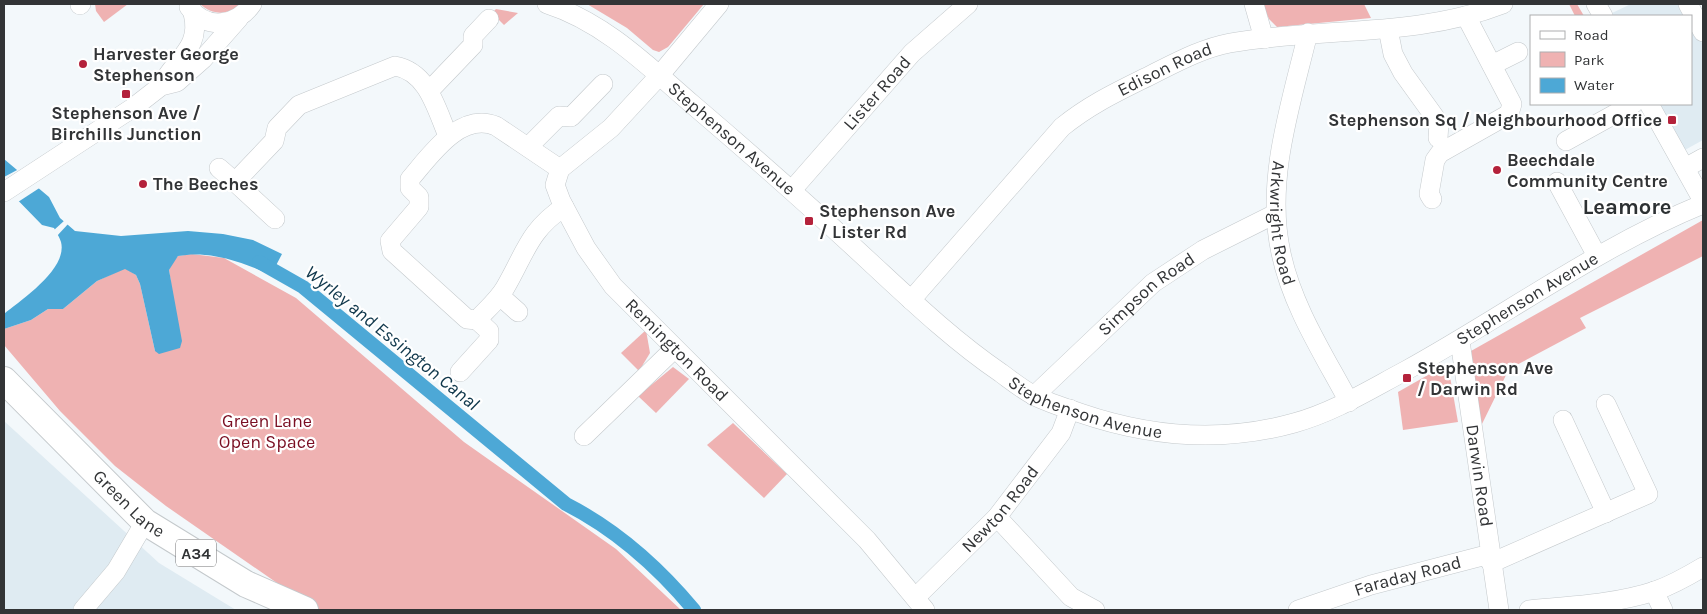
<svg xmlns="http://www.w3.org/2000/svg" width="1707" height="614" viewBox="0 0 1707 614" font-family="Karla,sans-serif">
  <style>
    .built { fill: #dfebf2 }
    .green { fill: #efb2b2 }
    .water { fill: #4da8d6 }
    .pier { fill: #f3f8fb }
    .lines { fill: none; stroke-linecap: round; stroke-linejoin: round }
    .canal { stroke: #4da8d6; stroke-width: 14 }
    .minor-casing { stroke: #c4c9cc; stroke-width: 20 }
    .highway-casing { stroke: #c4c9cc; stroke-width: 28 }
    .minor { stroke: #fff; stroke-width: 19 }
    .highway { stroke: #fff; stroke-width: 26 }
    .poi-dot { fill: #b4223b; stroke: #fff; stroke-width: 2 }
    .labels { text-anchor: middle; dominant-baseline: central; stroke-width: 4.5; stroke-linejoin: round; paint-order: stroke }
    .shield { fill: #fff; stroke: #707172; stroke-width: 1 }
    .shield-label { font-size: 16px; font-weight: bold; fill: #323436 }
    .poi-label { font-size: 18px; font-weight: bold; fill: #323436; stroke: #fff; text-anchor: start }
    .street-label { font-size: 18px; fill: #323436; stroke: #fff }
    .park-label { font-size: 18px; fill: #7a0f23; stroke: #fff }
    .water-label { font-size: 19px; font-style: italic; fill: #0f374b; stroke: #fff }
    .district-label { font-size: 22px; font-weight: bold; fill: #2d3133; stroke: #fff }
  </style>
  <rect width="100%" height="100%" fill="#f3f8fb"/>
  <g class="built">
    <polygon points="1631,4 1682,4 1688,16 1611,16 1610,14"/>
    <polygon points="1691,21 1703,45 1703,140 1683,151 1658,104 1691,104"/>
    <polygon points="4,421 159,563 236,610 4,610"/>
  </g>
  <g class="green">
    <polygon points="95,4 128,4 104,22 96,11"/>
    <path d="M200 4H240C228 16 212 15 200 4Z"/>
    <polygon points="587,4 704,4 668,47 659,52 653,50 627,28"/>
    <polygon points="1262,4 1364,4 1371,18 1277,27 1269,19"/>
    <polygon points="1569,4 1577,4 1584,16 1575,16"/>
    <polygon points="496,9 518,13 504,25 492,13"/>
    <polygon points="1703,220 1703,256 1580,318 1586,328 1509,369 1481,426 1471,351"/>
    <polygon points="192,254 224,258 296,298 464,442 616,549 681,610 316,610 166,506 115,466 60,411 4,345 4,329 31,320 48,309 63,309 97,281 125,268 136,275 140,284 155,351 171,283 169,270 171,264 178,256"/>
    <polygon points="646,330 650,353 639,371 621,353"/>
    <polygon points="673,367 689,379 656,413 638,396"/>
    <polygon points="1442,367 1449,371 1458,422 1403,430 1398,392"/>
    <polygon points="733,423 787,474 764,498 707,445"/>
  </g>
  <path class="water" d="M4 159 49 197 60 218 75 231 121 236 188 231 223 234 253 240 282 254 271 275C242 262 210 250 178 256L169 270 182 341 180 348 159 354 155 351 140 284 136 275 125 269 97 281 63 309H48L31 320 4 329V314C21 300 68 269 61 242 60 238 56 232 54 228L42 225 4 186Z"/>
  <g class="pier">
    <polygon points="19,169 41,187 18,202 4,189 4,177"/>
    <polygon points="65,220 69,223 56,237 53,231"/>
  </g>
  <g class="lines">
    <path class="canal" d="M259 262 303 287 566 504C615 529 659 568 694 610"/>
    <g class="minor-casing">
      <g id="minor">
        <path id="s1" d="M547 4C604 22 648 66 692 104 753 156 812 208 871 263 912 301 954 341 1001 373 1012 381 1023 390 1035 396 1049 403 1065 408 1080 413 1150 437 1222 443 1294 423 1334 412 1369 390 1405 371 1505 316 1598 247 1703 204"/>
        <path id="s2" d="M719 4 659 76 611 128 560 169 555 185 561 201 586 248 613 286 867 540 925 610"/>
        <polyline points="1254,4 1264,39"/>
        <polyline points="1596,4 1603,16"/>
        <polyline points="1688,4 1703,32"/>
        <polyline points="80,5 81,4"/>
        <path d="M189 7C206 31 237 26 252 4"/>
        <polyline points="1388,29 1393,54 1403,73 1439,123 1438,138"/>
        <path id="s3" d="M1308 33C1291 104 1265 180 1281 253 1292 306 1324 355 1349 402"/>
        <polyline points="1492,65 1518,52"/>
        <path d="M161 86C175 58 202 49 193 13"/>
        <polyline points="429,91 473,45 473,36 489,19"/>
        <polyline points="1649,104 1703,201"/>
        <polyline points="1566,141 1633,104"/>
        <polyline points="528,147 559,116 571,117 603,84"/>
        <polyline points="219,168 235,182"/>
        <polyline points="1685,168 1703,158"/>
        <path d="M560 169 496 126C460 111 430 156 410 179V188L419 197V207L390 241 392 251 467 319 477 320C486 310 498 300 505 288 525 254 529 230 564 207"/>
        <polyline points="1557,182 1597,256"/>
        <path id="s4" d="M792 190 912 53 968 4"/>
        <polyline points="4,192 134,107 161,86 177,82 203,59 239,18"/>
        <polyline points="1432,199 1429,194 1435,160 1440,153 1509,114 1512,104 1466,16"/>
        <path d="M275 219 235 182 274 141 277 128 299 105 395 66C428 72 436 108 448 136"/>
        <polyline points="500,296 518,312"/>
        <path id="s5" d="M911 300 1062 127C1092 103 1119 91 1153 74 1177 62 1203 48 1230 43 1320 27 1416 38 1503 4"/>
        <path id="s6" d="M1460 341 1499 610"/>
        <polyline points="460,372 489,340 489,331 477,320"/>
        <path id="s7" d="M1034 396 1153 283 1203 250 1275 214"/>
        <polyline points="1563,420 1606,513"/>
        <polyline points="584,436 674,349"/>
        <polyline points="997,517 1071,597 1095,610"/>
        <polyline points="1491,563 1648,494 1606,404"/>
        <polyline points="1654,591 1663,610"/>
        <path id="s8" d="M916 597 997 517 1061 433 1070 409"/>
        <polyline points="83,610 116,571 145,522"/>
        <path id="s9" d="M1298 610 1371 585 1490 554"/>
        <path d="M1529 610C1570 606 1615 604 1655 591 1672 585 1688 576 1703 567"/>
      </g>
    </g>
    <g class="highway-casing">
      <g id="highway">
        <path id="s10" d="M4 380 145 522 246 584 305 610"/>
      </g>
    </g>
    <use href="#minor" class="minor"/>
    <use href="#highway" class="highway"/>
  </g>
  <g class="poi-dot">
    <circle cx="83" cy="64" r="5"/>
    <rect x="121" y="89" width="10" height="10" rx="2.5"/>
    <rect x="1667" y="115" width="10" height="10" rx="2.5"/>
    <circle cx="1497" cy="170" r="5"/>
    <circle cx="143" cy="184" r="5"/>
    <rect x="804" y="216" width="10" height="10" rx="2.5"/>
    <rect x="1402" y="373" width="10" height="10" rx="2.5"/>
  </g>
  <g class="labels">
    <rect class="shield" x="176" y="539.5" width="40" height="27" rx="4"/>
    <g class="shield-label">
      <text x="196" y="553">A34</text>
    </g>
    <g class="poi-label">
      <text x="93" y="54">Harvester George<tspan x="93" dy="21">Stephenson</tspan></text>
      <text x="126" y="113" text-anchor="middle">Stephenson Ave /<tspan x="126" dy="21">Birchills Junction</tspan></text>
      <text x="1662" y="120" text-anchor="end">Stephenson Sq / Neighbourhood Office</text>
      <text x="1507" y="160">Beechdale<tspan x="1507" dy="21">Community Centre</tspan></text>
      <text x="153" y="184">The Beeches</text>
      <text x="819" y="211">Stephenson Ave<tspan x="819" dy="21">/ Lister Rd</tspan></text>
      <text x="1417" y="368">Stephenson Ave<tspan x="1417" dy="21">/ Darwin Rd</tspan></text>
    </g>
    <g class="street-label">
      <text stroke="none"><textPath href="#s5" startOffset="348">Edison Road</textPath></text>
      <text stroke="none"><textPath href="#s4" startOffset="129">Lister Road</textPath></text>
      <text stroke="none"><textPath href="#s1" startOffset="230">Stephenson Avenue</textPath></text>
      <text stroke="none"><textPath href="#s3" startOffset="194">Arkwright Road</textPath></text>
      <text stroke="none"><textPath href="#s7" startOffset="152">Simpson Road</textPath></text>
      <text stroke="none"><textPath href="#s1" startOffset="1159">Stephenson Avenue</textPath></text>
      <text stroke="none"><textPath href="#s2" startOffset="454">Remington Road</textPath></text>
      <text stroke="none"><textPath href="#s1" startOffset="680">Stephenson Avenue</textPath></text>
      <text stroke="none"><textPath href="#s6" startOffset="136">Darwin Road</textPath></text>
      <text stroke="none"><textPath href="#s10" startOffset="176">Green Lane</textPath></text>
      <text stroke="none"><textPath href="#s8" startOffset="122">Newton Road</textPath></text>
      <text stroke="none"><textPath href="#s9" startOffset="115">Faraday Road</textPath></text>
    </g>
    <g class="park-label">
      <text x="267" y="421">Green Lane<tspan x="267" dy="21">Open Space</tspan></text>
    </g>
    <g class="water-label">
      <text transform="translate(392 338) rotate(39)">Wyrley and Essington Canal</text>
    </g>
    <g class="district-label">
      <text x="1627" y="207">Leamore</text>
    </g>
  </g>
  <rect width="1707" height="614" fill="none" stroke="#323436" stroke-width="10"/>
  <rect x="1530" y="15" width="162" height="90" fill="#ffffff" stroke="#adaeaf"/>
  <rect x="1540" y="31" width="25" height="8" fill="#ffffff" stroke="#adaeaf"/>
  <text x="1574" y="40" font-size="15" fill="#323436">Road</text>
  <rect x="1540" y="52" width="25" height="15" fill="#efb2b2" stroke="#adaeaf"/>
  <text x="1574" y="65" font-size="15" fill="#323436">Park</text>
  <rect x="1540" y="78" width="25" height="15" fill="#4da8d6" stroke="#adaeaf"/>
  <text x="1574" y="90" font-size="15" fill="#323436">Water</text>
</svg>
